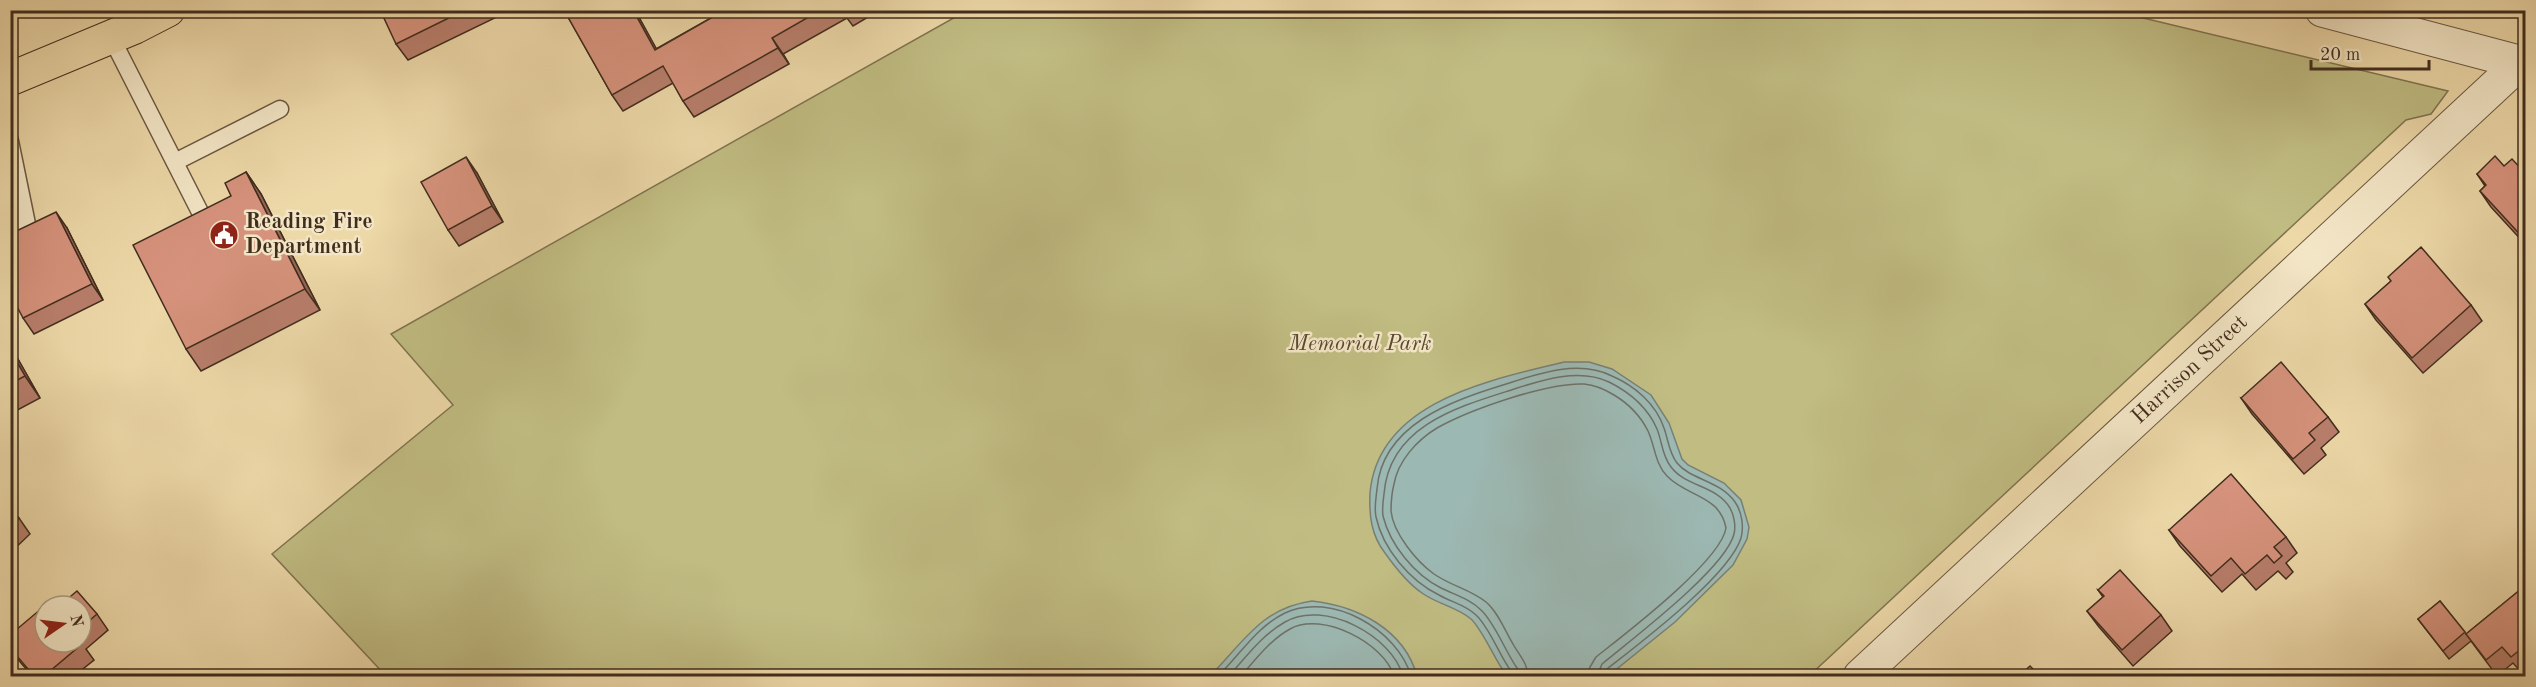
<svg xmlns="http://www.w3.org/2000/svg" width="2536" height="687" viewBox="0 0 2536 687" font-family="'Old Standard TT',serif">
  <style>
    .green { fill: #c0bc82; stroke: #807450; stroke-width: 1.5 }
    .water { fill: #9cb8b2; stroke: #788076; stroke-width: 1.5 }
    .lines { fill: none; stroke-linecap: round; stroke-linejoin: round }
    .shore { stroke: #6e7268; stroke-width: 1.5 }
    .service-casing { stroke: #6c5840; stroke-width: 19 }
    .minor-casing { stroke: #6c5840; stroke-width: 35 }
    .tertiary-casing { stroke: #6c5840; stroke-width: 35 }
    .primary-casing { stroke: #412d1d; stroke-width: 35 }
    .service { stroke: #f3e6c6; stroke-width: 16 }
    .minor { stroke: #f3e6c6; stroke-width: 33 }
    .tertiary { stroke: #f3e6c6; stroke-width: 33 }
    .primary { stroke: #edd8a8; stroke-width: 33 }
    .wall { fill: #b87e6b; stroke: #412d1d; stroke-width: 1.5 }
    .shaded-wall { fill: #966657; stroke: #412d1d; stroke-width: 1.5 }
    .building { fill: #d6927c; stroke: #412d1d; stroke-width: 1.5 }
    .labels { text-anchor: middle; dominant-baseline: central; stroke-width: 5; stroke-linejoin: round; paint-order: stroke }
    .poi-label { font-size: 22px; font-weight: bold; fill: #412d1d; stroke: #f3e6c6; text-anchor: start }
    .park-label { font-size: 22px; font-style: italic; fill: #5a4a31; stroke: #f3e6c6 }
    .street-label { font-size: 22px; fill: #412d1d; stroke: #f3e6c6 }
  </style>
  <rect width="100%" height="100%" fill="#edd8a8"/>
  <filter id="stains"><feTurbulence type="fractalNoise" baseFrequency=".00333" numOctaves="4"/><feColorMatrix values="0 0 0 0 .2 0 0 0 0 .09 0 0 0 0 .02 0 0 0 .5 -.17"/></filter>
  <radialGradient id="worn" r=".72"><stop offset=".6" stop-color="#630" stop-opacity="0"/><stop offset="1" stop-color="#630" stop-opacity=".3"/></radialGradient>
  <polygon class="green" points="2110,10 2448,91 2431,114 2406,120 1809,676 386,676 272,554 453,405 391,334 966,11"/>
  <g class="water">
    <path d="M1564 362H1589L1612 369 1651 395 1669 423 1682 459 1688 465 1724 483 1741 500 1749 527 1747 539 1733 565 1675 622 1608 676H1507C1495 661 1483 630 1471 619 1457 607 1437 604 1422 593 1407 583 1395 567 1385 553 1371 535 1369 515 1370 493 1378 401 1491 380 1564 362Z"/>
    <path d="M1312 601C1357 606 1404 629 1417 676H1210C1243 643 1261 608 1312 601Z"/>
  </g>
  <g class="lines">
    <g class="shore">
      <path d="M1218 676C1240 655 1256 627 1285 613 1331 591 1398 630 1411 676"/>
      <path d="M1229 676C1246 657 1262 635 1285 622 1324 599 1392 636 1403 676"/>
      <path d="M1241 676C1256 659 1270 640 1290 629 1322 611 1384 643 1394 676"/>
      <path d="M1511 676V671C1499 655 1490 628 1476 615 1466 605 1451 602 1439 595 1410 581 1383 549 1376 517 1374 508 1376 498 1377 489 1382 425 1451 401 1503 385 1537 374 1578 359 1612 376 1635 386 1656 404 1664 428 1668 439 1669 453 1677 463 1691 480 1719 480 1735 502 1742 512 1744 527 1741 538 1729 576 1640 643 1607 669L1605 676"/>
      <path d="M1519 676 1517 668C1505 651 1495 623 1481 610 1470 599 1455 595 1441 588 1415 575 1390 545 1383 516 1382 509 1383 501 1384 494 1389 428 1454 408 1508 391 1539 381 1578 367 1609 382 1629 392 1648 408 1657 429 1662 441 1662 456 1671 467 1686 487 1716 485 1730 508 1734 515 1736 526 1734 534 1725 569 1632 639 1602 664L1597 676"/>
      <path d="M1528 676C1528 664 1519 655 1513 644 1505 631 1498 612 1486 602 1470 589 1451 586 1434 574 1417 562 1393 533 1391 511 1391 503 1392 492 1394 484 1398 461 1417 440 1437 428 1469 410 1548 382 1584 384 1594 385 1606 390 1614 395 1629 404 1640 415 1648 431 1655 446 1655 464 1667 476 1687 497 1720 495 1726 528 1721 561 1625 634 1596 657L1590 667 1588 676"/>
    </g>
    <g class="service-casing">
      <g id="service">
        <polyline points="111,37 201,214"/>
        <polyline points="10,141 27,224 10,231"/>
        <polyline points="175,162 280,109"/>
      </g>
    </g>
    <g class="minor-casing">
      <g id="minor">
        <path id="s1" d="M1860 676 2521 62"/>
      </g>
    </g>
    <g class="tertiary-casing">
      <polyline id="tertiary" points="2322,10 2526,64"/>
    </g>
    <g class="primary-casing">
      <polyline id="primary" points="10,79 135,27 168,10"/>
    </g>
    <use href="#service" class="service"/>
    <use href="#minor" class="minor"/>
    <use href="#tertiary" class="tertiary"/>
    <use href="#primary" class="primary"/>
  </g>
  <g class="wall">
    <polygon points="395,10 499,10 501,15 408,60 396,44"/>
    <polygon points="564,10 635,10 656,49 725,10 880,10 853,26 847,18 783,54 789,64 694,117 683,101 673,83 623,111 612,95"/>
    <polygon points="2504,166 2526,174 2526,245 2491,207 2480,191 2485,186 2477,174"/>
    <polygon points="246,172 261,194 320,310 201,371 186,349 231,196"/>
    <polygon points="477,173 503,222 459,246 448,230"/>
    <polygon points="67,228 103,300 34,334 23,318"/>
    <polygon points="2391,281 2471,305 2482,321 2423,373 2376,320 2365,304"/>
    <polygon points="10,345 40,398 10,414"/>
    <polygon points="2241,398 2328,417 2339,432 2321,448 2326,455 2304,474 2252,414"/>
    <polygon points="10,509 19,518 30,534 10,553"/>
    <polygon points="2169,530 2286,537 2297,553 2286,563 2293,572 2286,579 2278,571 2256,590 2242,574 2222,592 2180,546"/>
    <polygon points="10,558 16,565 10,570"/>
    <polygon points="2526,585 2526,670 2522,673 2513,663 2497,676 2471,641 2449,659 2418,619 2440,601 2466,634"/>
    <polygon points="2098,590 2161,615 2172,631 2133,666 2099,627 2087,611 2103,597"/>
    <polygon points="81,606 97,614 108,630 86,649 94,660 74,676 32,676 10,650 10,635 81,642"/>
  </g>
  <g class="shaded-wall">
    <polygon points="633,10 635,10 666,66 655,50"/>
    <polygon points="772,38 783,54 789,64 778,48"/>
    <polygon points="466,157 477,173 503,222 492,206"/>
    <polygon points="246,172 261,194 320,310 305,289"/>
    <polygon points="56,212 67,228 103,300 92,284"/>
    <polygon points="10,345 40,398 25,376 10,350"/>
  </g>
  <g class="building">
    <polygon points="395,10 465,10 396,44 383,16"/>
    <polygon points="564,10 633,10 655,50 725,10 821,10 772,38 778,48 683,101 663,66 612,95"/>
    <polygon points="2495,156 2504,166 2512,159 2526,174 2526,241 2480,191 2486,185 2477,174"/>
    <polygon points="466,157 492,206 448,230 421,182"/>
    <polygon points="246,172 305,289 186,349 133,245 231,196 225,183"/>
    <polygon points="56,212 92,284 23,318 10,293 10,234"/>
    <polygon points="2421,247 2471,305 2412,358 2365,304 2391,281 2388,277"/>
    <polygon points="10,350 25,376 10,384"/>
    <polygon points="2281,362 2328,417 2309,433 2315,440 2293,459 2241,398"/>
    <polygon points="2231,474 2286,537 2274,547 2282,556 2274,563 2267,555 2245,574 2231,558 2211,576 2169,530"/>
    <polygon points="10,509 19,518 10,526"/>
    <polygon points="2120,570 2161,615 2122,650 2087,611 2104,596 2098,590"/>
    <polygon points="2526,585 2526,645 2511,657 2502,647 2486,660 2466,634"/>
    <polygon points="77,591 97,614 81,628 81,606 59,606"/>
    <polygon points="2440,601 2465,632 2443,651 2418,619"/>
    <polygon points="48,603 50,606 45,606 45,642 81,642 82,644 44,676 34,676 10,648 10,635"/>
    <polygon points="2030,666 2040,676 2019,676"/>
    <polygon points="2014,673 2019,676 2010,676"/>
  </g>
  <defs>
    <g id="civic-disc" transform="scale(1.5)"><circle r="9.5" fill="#8f2418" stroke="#f3e6c6"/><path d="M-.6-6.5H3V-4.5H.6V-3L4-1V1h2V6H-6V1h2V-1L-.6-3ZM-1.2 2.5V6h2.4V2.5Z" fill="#fff"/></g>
  </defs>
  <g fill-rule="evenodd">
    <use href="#civic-disc" x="224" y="235"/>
  </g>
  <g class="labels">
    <g class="poi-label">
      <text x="245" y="222">Reading Fire<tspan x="245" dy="25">Department</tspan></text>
    </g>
    <g class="park-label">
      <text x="1360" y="344">Memorial Park</text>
    </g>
    <g class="street-label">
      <text stroke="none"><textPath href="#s1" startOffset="450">Harrison Street</textPath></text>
    </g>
  </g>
  <rect width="2536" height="687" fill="none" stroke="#edd8a8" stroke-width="36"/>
  <rect x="12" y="12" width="2512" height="663" fill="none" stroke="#412d1d" stroke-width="3"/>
  <rect x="18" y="18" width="2500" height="651" fill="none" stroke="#412d1d" stroke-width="1.5"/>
  <g transform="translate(63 624) rotate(76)"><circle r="28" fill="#f3e6c6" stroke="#ac9c82" stroke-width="1.5"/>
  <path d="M0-4.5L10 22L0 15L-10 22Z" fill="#8f2418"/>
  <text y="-9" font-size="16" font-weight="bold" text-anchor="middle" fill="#412d1d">N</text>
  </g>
  <path d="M2311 60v9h118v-9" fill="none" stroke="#412d1d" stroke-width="3"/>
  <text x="2320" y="60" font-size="18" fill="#412d1d" stroke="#f3e6c6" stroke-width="4.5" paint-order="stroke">20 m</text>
  <rect width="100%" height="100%" filter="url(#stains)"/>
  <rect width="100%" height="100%" fill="url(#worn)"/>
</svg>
